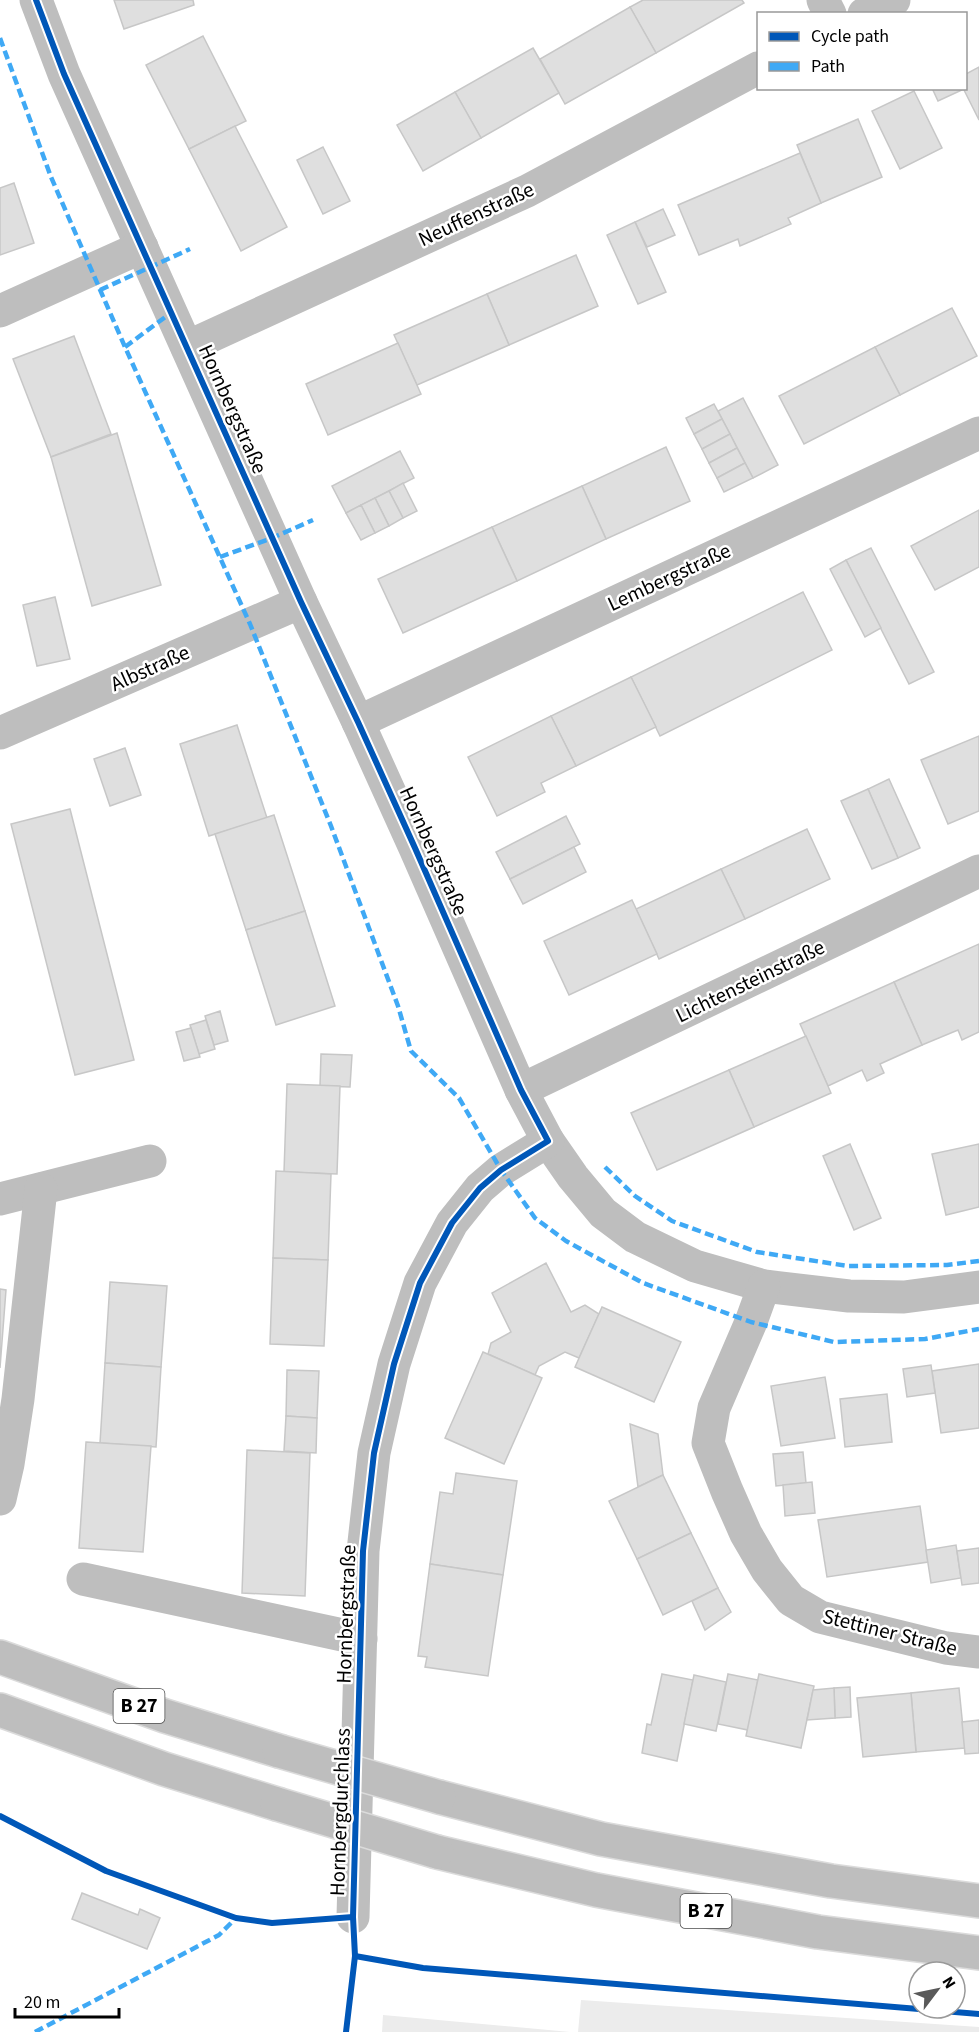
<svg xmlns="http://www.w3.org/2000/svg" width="979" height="2032" viewBox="0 0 979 2032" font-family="'Source Sans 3',sans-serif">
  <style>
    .green { fill: #ececec }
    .building { fill: #dfdfdf; stroke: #c7c7c7; stroke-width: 1.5 }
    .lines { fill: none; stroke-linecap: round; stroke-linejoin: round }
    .highway-casing { stroke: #dbdbdb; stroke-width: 36 }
    .minor { stroke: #bebebe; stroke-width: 33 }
    .highway { stroke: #bebebe; stroke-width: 33 }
    .highway-bridge-casing { stroke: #dbdbdb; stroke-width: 36; stroke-linecap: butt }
    .highway-bridge { stroke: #bebebe; stroke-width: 33 }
    .quiet { stroke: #3fa9f5; stroke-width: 4.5; stroke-dasharray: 9 4.5; stroke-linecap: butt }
    .cycleway-casing { stroke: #fff; stroke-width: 10 }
    .cycleway { stroke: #0057b8; stroke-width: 6 }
    .labels { text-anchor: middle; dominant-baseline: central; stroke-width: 5; stroke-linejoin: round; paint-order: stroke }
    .shield { fill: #fff; stroke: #4c4c4c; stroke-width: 1.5 }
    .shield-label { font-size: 20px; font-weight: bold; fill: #000 }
    .street-label { font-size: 21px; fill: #000; stroke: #fff }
  </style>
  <rect width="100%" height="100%" fill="#fff"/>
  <g class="green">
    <polygon points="581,2000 979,2027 979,2032 578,2032"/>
    <polygon points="383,2015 570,2032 382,2032"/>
  </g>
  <g class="building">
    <polygon points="114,0 193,0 194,5 124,29"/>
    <polygon points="643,0 742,0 744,3 656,53 630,7"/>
    <polygon points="630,7 656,53 565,104 540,59"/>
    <polygon points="203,36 246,121 189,149 146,65"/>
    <polygon points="533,48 559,93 481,138 455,92"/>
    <polygon points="979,67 979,120 963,88 966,88 966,74"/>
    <polygon points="932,88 963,88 964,89 938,101"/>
    <polygon points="914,91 942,148 900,169 872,111"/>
    <polygon points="455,92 481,138 423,171 397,125"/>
    <polygon points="858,119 882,177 821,203 797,145"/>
    <polygon points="235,126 287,227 241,251 189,149"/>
    <polygon points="323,147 350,201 323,214 297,160"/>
    <polygon points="800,153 821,203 788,218 791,224 740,246 738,239 699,255 678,205"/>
    <polygon points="14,183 34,243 0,255 0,188"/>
    <polygon points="663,209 675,235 647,247 635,222"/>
    <polygon points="635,222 666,292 638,304 607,235"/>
    <polygon points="576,255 598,306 509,345 487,294"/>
    <polygon points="487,294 509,345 417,385 394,335"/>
    <polygon points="952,308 977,356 900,395 875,347"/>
    <polygon points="74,336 111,434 51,457 13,359"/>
    <polygon points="398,343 421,394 328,435 306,384"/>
    <polygon points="875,347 900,395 804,444 779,396"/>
    <polygon points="743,398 778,465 753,478 718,411"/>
    <polygon points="714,404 722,419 694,434 686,418"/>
    <polygon points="722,419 730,434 702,449 694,434"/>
    <polygon points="117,433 161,585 92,606 51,457"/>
    <polygon points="730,434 737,448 709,463 702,449"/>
    <polygon points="666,447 690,501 606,539 582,486"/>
    <polygon points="737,448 745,463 717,478 709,463"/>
    <polygon points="400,451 414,478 346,513 332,486"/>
    <polygon points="745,463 753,478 724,492 717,478"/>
    <polygon points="403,483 417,511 403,518 389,491"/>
    <polygon points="582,486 606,539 517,581 492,527"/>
    <polygon points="389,491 403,518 389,526 375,498"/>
    <polygon points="375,498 389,526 375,533 361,505"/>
    <polygon points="361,505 375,533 361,540 346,513"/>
    <polygon points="979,510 979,567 935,590 911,546"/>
    <polygon points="492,527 517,581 403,633 378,579"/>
    <polygon points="871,548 934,672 909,684 846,560"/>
    <polygon points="846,560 881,628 865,637 830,569"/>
    <polygon points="803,592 832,650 660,736 631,677"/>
    <polygon points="55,597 70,659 37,666 23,605"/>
    <polygon points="631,677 656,727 576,766 551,716"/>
    <polygon points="551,716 576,766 541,783 545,792 497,816 468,757"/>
    <polygon points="237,725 267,818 209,836 180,744"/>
    <polygon points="979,736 979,811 948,824 921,760"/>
    <polygon points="125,748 141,795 110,806 94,759"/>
    <polygon points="889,779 920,848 898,858 868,789"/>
    <polygon points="868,789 898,858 872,869 841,801"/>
    <polygon points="70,809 134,1060 75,1075 11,824"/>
    <polygon points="274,815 305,911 246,930 215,834"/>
    <polygon points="566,816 580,844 510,879 496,852"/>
    <polygon points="807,829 830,879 745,919 721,869"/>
    <polygon points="574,847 586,872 523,904 510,879"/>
    <polygon points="721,869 745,919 659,959 636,909"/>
    <polygon points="632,900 657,954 569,995 544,941"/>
    <polygon points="305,911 335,1006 276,1025 246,930"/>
    <polygon points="979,944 979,1032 962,1040 958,1030 922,1045 894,982"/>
    <polygon points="894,982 922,1045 880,1064 884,1073 867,1081 862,1070 828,1086 800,1024"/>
    <polygon points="220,1011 228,1041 214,1045 205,1016"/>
    <polygon points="206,1020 215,1049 199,1054 190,1025"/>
    <polygon points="191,1028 200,1057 184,1061 176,1032"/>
    <polygon points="806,1036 831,1093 754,1127 729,1070"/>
    <polygon points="321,1054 352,1055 350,1087 320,1086"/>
    <polygon points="729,1070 754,1127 657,1170 631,1113"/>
    <polygon points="287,1084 340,1086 337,1174 284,1172"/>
    <polygon points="850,1144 881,1218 854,1230 823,1156"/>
    <polygon points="979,1144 979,1207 946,1215 932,1154"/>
    <polygon points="276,1171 331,1174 328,1260 273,1258"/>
    <polygon points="273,1258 328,1260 324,1346 270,1344"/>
    <polygon points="546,1263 571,1312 585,1305 599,1314 579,1358 565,1352 539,1366 535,1375 488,1354 491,1343 511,1332 492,1293"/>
    <polygon points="110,1282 167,1286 161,1367 105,1363"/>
    <polygon points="0,1289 6,1290 0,1368"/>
    <polygon points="602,1307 681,1342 654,1402 575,1367"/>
    <polygon points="483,1352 542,1378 504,1464 445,1438"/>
    <polygon points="105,1363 161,1367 156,1447 100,1443"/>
    <polygon points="979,1364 979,1428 941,1433 932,1371"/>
    <polygon points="931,1365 935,1393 907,1397 903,1369"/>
    <polygon points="287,1370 319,1371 317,1418 286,1416"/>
    <polygon points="825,1377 835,1438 781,1446 771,1386"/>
    <polygon points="887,1394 892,1442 845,1447 840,1399"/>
    <polygon points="286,1416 317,1418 316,1453 284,1451"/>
    <polygon points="630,1424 658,1434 663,1475 638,1487"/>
    <polygon points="86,1442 151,1446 143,1552 79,1548"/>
    <polygon points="247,1450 310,1453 305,1596 242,1593"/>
    <polygon points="803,1452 806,1483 776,1486 773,1454"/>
    <polygon points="456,1473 517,1481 503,1575 430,1564 440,1492 453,1494"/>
    <polygon points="663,1475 691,1533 637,1559 609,1501"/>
    <polygon points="812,1482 815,1513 785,1516 783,1485"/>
    <polygon points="920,1506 928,1562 827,1577 818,1520"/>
    <polygon points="691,1533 718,1588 663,1615 637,1559"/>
    <polygon points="956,1545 961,1578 931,1583 926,1550"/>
    <polygon points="979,1548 979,1583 962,1585 957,1551"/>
    <polygon points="430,1564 503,1575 488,1676 425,1667 427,1657 418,1656"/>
    <polygon points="718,1588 731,1612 705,1630 692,1601"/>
    <polygon points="662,1674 693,1680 677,1761 642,1753 647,1724 651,1725"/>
    <polygon points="728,1674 758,1680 748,1730 718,1724"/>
    <polygon points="759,1674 814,1686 801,1748 746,1736"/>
    <polygon points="694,1675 726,1682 716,1731 684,1724"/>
    <polygon points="850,1687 851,1717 835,1718 834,1688"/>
    <polygon points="834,1688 835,1718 807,1720 813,1690"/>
    <polygon points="959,1688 965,1748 916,1752 911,1693"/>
    <polygon points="911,1693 916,1752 863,1757 857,1698"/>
    <polygon points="979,1720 979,1753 965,1754 962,1722"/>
    <polygon points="82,1893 138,1915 140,1909 160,1918 147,1949 72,1919"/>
  </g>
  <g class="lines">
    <g class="highway-casing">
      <g id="highway">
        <polyline points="0,1657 165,1716 279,1751"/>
        <polyline points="0,1710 164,1769 277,1804"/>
        <polyline points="439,1797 601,1839 831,1881 979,1901"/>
        <polyline points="437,1852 596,1890 818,1932 979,1953"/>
      </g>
    </g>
    <g class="minor">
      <polyline points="36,0 64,74 301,602 358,722 415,848 521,1090 548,1141 573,1177 603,1213 635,1237 695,1266 764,1286 849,1296 904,1297 979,1287"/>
      <polyline points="823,0 830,14"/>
      <polyline points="864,14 894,0"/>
      <polyline points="0,311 142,247"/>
      <polyline points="187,347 527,191 758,68"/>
      <polyline points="358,722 979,433"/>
      <polyline points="0,733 301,602"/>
      <polyline points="521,1090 979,871"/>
      <polyline points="0,1199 150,1161"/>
      <polyline points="764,1286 751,1322 714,1408 708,1443 727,1491 746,1534 767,1570 791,1600 820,1617 946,1648 979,1652"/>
      <polyline points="0,1499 8,1464 18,1399 41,1189"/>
      <polyline points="83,1579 361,1639"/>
      <polyline points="353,1917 363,1551 374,1453 394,1364 420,1283 452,1223 480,1188 501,1170 548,1141"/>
    </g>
    <use href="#highway" class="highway"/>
    <g class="highway-bridge-casing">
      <g id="highway-bridge">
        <polyline points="279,1751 439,1797"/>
        <polyline points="277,1804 437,1852"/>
      </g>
    </g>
    <use href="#highway-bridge" class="highway-bridge"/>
    <g class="quiet">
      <polyline points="0,38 51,177 125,347 250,624 331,826 398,1006 411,1051 459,1098 501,1170 535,1218 566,1241 643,1283 751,1322 834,1342 925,1339 979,1329"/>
      <polyline points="100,290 190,249"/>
      <polyline points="125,347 172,312"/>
      <polyline points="220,557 272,538 313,520"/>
      <polyline points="605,1167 635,1196 672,1221 757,1252 848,1266 947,1265 979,1261"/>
      <polyline points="35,2032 219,1935 236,1918"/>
    </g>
    <g class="cycleway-casing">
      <g id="cycleway">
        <polyline points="36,0 64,74 301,602 358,722 415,848 521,1090 548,1141 501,1170 480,1188 452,1223 420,1283 394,1364 374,1453 363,1551 353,1917 355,1956 346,2032"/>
        <polyline points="0,1816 106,1871 236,1918 272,1923 353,1917"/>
        <polyline points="355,1956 423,1968 979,2014"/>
      </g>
    </g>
    <use href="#cycleway" class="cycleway"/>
  </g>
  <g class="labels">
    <g class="shield">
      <rect x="113.5" y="1689" width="51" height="34" rx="4.5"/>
      <rect x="680.5" y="1894" width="51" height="34" rx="4.5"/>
    </g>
    <g class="shield-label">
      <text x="139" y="1706">B 27</text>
      <text x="706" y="1911">B 27</text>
    </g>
    <g class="street-label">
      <text transform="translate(476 214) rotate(-25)">Neuffenstraße</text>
      <text transform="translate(233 409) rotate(66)">Hornbergstraße</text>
      <text transform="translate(669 577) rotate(-25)">Lembergstraße</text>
      <text transform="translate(150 668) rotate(-24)">Albstraße</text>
      <text transform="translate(434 851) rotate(66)">Hornbergstraße</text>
      <text transform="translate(750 981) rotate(-26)">Lichtensteinstraße</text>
      <text transform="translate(346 1614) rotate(-88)">Hornbergstraße</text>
      <text transform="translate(890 1632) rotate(14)">Stettiner Straße</text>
      <text transform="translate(340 1812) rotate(-88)">Hornbergdurchlass</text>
    </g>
  </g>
  <rect x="757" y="12" width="210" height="78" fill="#ffffff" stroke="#999999" stroke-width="1.5"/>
  <rect x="769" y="32" width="30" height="9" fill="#0057b8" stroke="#999999" stroke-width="1.5"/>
  <text x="811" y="42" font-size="18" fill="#000000">Cycle path</text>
  <rect x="769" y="62" width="30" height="9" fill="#3fa9f5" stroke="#999999" stroke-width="1.5"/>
  <text x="811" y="72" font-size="18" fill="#000000">Path</text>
  <g transform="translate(937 1990) rotate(58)"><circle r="28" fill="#ffffff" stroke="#999999" stroke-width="1.5"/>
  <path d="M0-4.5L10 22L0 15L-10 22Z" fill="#595959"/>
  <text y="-9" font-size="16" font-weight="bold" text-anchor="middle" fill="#000000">N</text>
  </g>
  <path d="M15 2008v9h104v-9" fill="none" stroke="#000000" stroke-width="3"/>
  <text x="24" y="2008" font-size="18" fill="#000000" stroke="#ffffff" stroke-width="4.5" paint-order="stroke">20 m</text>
</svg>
